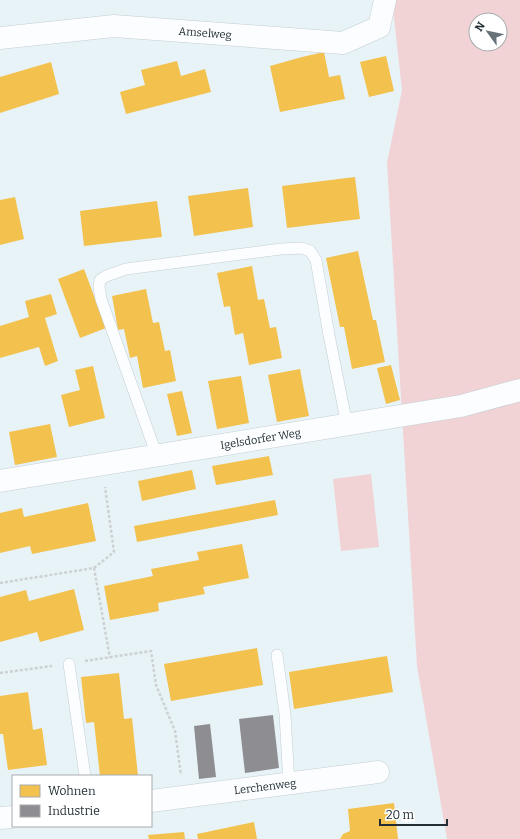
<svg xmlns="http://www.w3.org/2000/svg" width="520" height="839" viewBox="0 0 520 839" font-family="Bitter,serif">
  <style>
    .green { fill: #f1d3d5; fill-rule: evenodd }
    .homes { fill: #f2c14e }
    .industry { fill: #8d8d92 }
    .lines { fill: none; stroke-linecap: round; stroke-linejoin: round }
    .service-casing { stroke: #c3ced3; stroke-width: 12 }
    .minor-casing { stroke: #c3ced3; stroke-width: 23 }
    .path { stroke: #cdd1d3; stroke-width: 2.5; stroke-dasharray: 3 2; stroke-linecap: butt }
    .service { stroke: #fcfdfe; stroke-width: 11 }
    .minor { stroke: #fcfdfe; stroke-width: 22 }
    .labels { text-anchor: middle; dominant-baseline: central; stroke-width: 4; stroke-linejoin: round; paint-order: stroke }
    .street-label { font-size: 11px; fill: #222e34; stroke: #fff }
  </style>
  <rect width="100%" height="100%" fill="#e8f3f8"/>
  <g class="green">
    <path d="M392 0H520V839H447L417 666 387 163 402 90ZM476 20H500V44H476Z"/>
    <polygon points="371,474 379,547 341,551 333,479"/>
  </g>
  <g class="homes">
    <polygon points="324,52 329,77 340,75 345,99 280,112 270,66 302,57"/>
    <polygon points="386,56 394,91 369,97 360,62"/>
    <polygon points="177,61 181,76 205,69 211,92 126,114 120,92 145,85 141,70"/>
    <polygon points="51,62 59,94 0,113 0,77"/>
    <polygon points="355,177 360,219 287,228 282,186"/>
    <polygon points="248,188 253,227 194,236 188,196"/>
    <polygon points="15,197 24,239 0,245 0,200"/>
    <polygon points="157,201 162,237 84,246 80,211"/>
    <polygon points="358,251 373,320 376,320 385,362 352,369 344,327 340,327 326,258"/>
    <polygon points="252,266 258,300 264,299 270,328 276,327 282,358 249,365 243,333 235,335 230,306 224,307 217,273"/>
    <polygon points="84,269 106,328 80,338 58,279"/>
    <polygon points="146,289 153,323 159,322 165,351 170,350 176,381 143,388 137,356 130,358 124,329 118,330 112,296"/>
    <polygon points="51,294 57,314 45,318 58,361 45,366 39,347 0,358 0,326 29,317 25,301"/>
    <polygon points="391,365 400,400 386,404 377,368"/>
    <polygon points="93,366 105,418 69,427 61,395 80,390 75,370"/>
    <polygon points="300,369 309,416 277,422 268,375"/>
    <polygon points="241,376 249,423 217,429 208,381"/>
    <polygon points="182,391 192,433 177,436 167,394"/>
    <polygon points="50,424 57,457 15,465 9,432"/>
    <polygon points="269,456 273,475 216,485 212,466"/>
    <polygon points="192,470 196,489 142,501 138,481"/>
    <polygon points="275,500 278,515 137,542 134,526"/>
    <polygon points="88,503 96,541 32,554 30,546 0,553 0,513 22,508 24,517"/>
    <polygon points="242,544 249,578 203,587 205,594 158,603 159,611 110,620 104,586 153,576 151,569 199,560 197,552"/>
    <polygon points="74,589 84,630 40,642 37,632 0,642 0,597 26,590 29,601"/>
    <polygon points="257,648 263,685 171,701 164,664"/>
    <polygon points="387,656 393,692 294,709 289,672"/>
    <polygon points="119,673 124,719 132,718 138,776 100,776 94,722 86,723 81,677"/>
    <polygon points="28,692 33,730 42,728 47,765 8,770 3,734 0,734 0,696"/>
    <polygon points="394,803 398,839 340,839 343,834 350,831 348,809"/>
    <polygon points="254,822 257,839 198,839 197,834"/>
    <polygon points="184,832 185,839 149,839 148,835"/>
  </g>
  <g class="industry">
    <polygon points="273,715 279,768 245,773 239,719"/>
    <polygon points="210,724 216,777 199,779 194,726"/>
  </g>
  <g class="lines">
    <g class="service-casing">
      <g id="service">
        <polyline points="157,456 101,299 99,287 100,280 106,276 126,269 281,249 302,248 310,251 316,260 329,335 347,425"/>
        <polyline points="277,655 285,714 289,784"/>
        <polyline points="69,664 85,776"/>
      </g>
    </g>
    <g class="minor-casing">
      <g id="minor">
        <path id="s1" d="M0 38 114 26 343 43 379 27 385 0"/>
        <path id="s2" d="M0 481 461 406 520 390"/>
        <path id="s3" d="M151 801 378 772"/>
        <polyline points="0,818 13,817"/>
      </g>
    </g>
    <g class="path">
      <polyline points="94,568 114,552 105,487"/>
      <polyline points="0,583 94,568 110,658"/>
      <polyline points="85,661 151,651 156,685 175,731 181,775"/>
      <polyline points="0,673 52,666"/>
    </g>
    <use href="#service" class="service"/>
    <use href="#minor" class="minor"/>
  </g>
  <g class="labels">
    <g class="street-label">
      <text stroke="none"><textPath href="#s1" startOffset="206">Amselweg</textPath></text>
      <text stroke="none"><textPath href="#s2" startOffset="264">Igelsdorfer Weg</textPath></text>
      <text stroke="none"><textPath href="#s3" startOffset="115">Lerchenweg</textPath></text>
    </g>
  </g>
  <rect x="12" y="775" width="140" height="52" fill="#ffffff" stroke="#a7abae"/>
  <rect x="20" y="785" width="20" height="12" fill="#f2c14e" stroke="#a7abae"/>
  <text x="48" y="795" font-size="12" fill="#222e34">Wohnen</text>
  <rect x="20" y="805" width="20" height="12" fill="#8d8d92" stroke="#a7abae"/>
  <text x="48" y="815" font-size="12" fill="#222e34">Industrie</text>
  <g transform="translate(488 32) rotate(303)"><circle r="19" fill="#ffffff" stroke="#a7abae"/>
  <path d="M0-3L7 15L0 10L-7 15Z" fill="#677379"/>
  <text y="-6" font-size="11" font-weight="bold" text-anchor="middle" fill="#222e34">N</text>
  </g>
  <path d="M380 819v6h67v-6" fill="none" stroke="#222e34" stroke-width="2"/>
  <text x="386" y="819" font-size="12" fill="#222e34" stroke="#ffffff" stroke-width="3" paint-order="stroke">20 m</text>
</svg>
